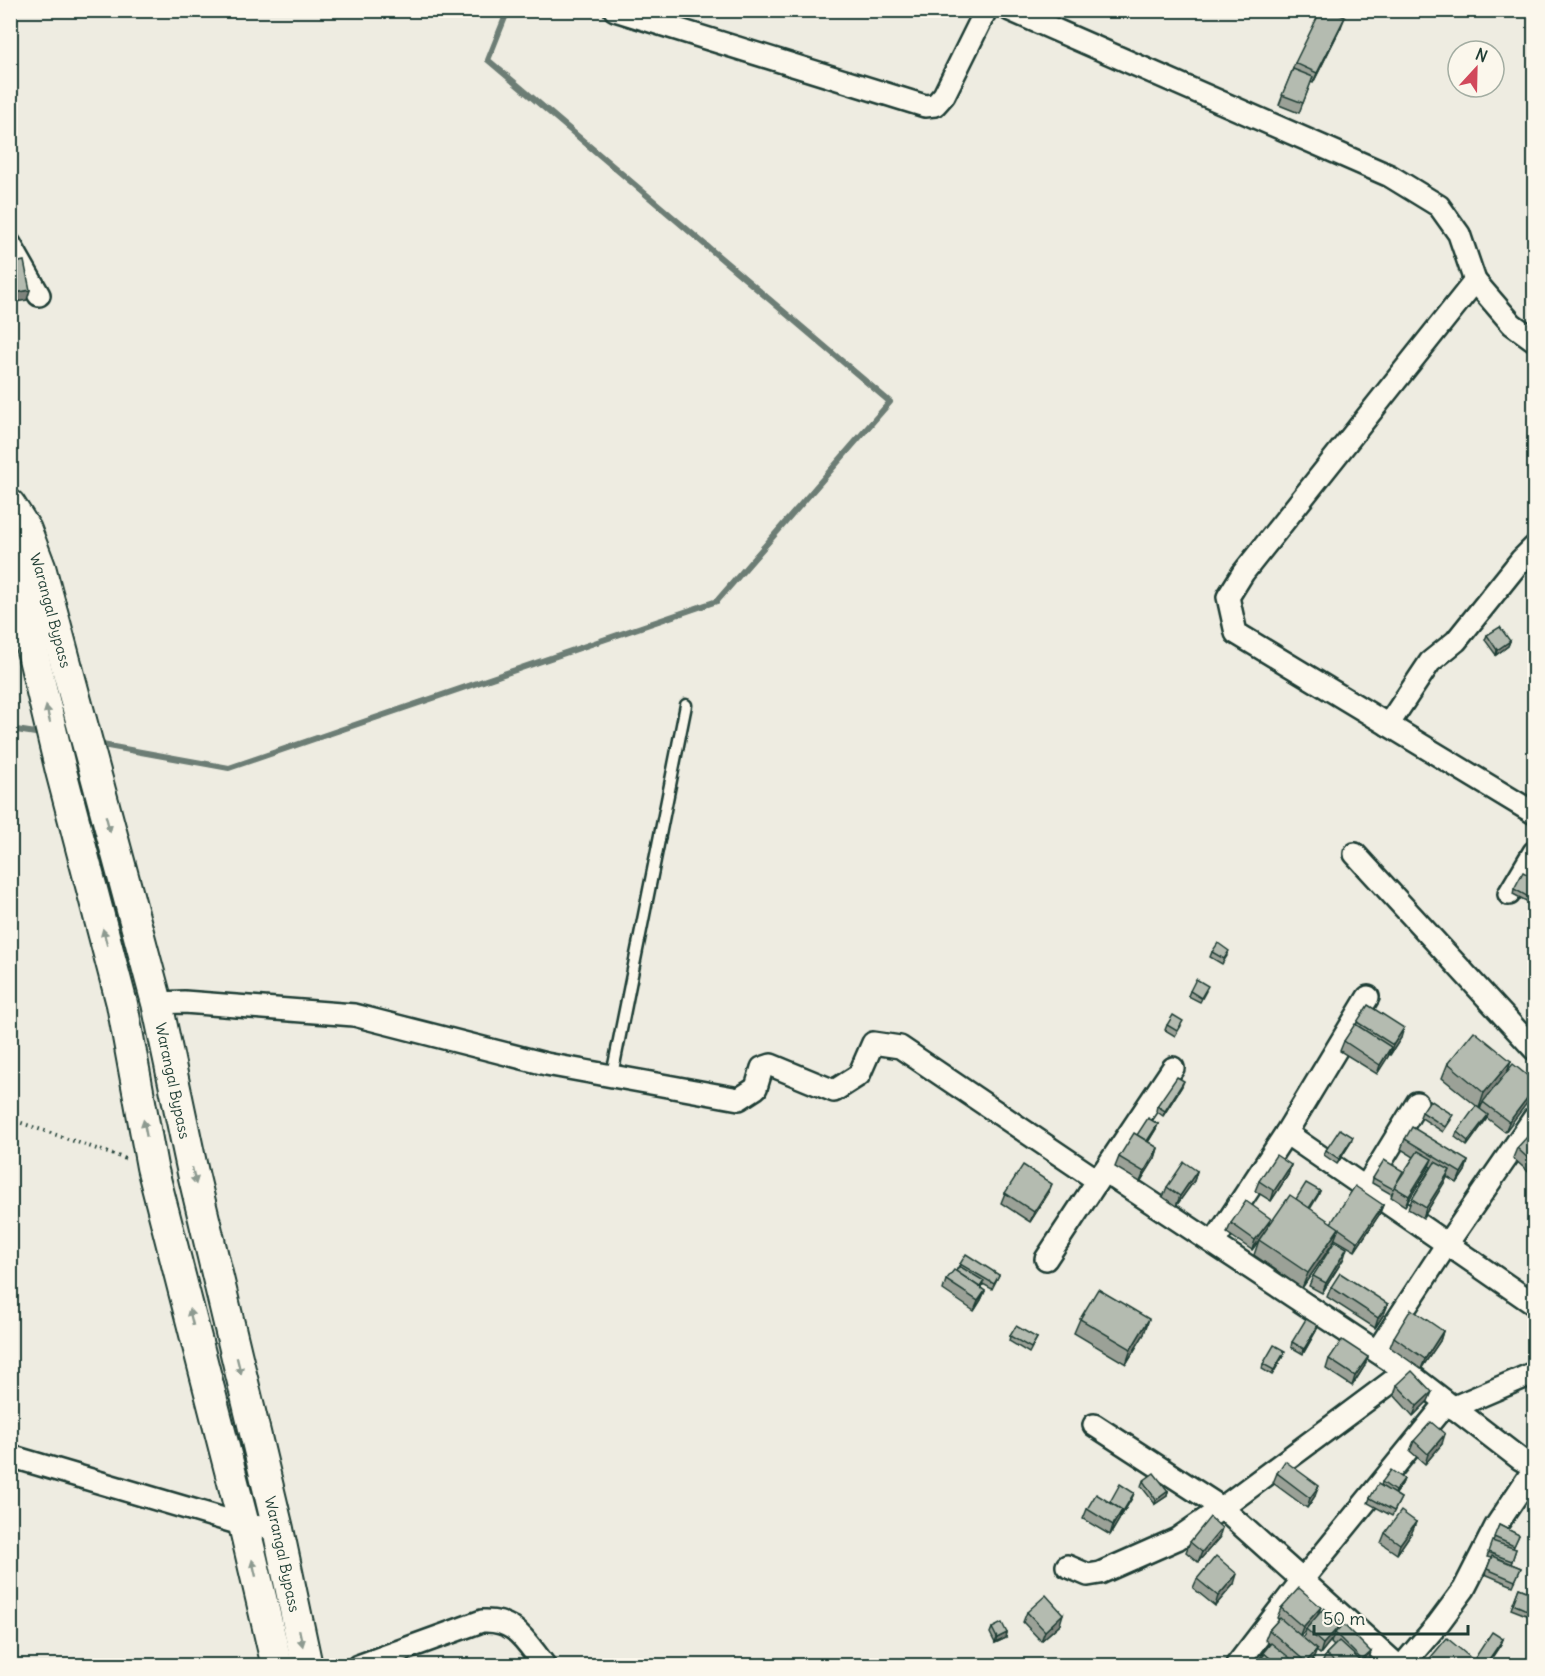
<svg xmlns="http://www.w3.org/2000/svg" width="1545" height="1676" viewBox="0 0 1545 1676" font-family="Delius,sans-serif">
  <style>
    .lines { fill: none; stroke-linecap: round; stroke-linejoin: round }
    .stream { stroke: #6c7d74; stroke-width: 6 }
    .lane-casing { stroke: #1f3d34; stroke-width: 15 }
    .street-casing { stroke: #1f3d34; stroke-width: 26 }
    .secondary-casing { stroke: #1f3d34; stroke-width: 34 }
    .path { stroke: #1f3d34; stroke-width: 4; stroke-dasharray: 1.5 4.5; stroke-linecap: butt }
    .lane { stroke: #fbf7ec; stroke-width: 10 }
    .street { stroke: #fbf7ec; stroke-width: 21 }
    .secondary { stroke: #fbf7ec; stroke-width: 30 }
    .wall { fill: #9ba197; stroke: #1f3d34; stroke-width: 1.5; fill-rule: evenodd }
    .shaded-wall { fill: #7e837b; stroke: #1f3d34; stroke-width: 1.5 }
    .building { fill: #b4bbb0; stroke: #1f3d34; stroke-width: 1.5 }
    .oneway { fill: #8d9a90 }
    .labels { text-anchor: middle; dominant-baseline: central; stroke-width: 4.5; stroke-linejoin: round; paint-order: stroke }
    .street-label { font-size: 15px; fill: #1f3d34; stroke: #fbf7ec }
  </style>
  <rect width="100%" height="100%" fill="#eeece1"/>
  <filter id="ink" filterUnits="userSpaceOnUse"><feTurbulence type="fractalNoise" baseFrequency=".0167" numOctaves="2"/><feDisplacementMap in="SourceGraphic" scale="12" xChannelSelector="R" yChannelSelector="G"/><feConvolveMatrix kernelMatrix="1 2 1 2 8 2 1 2 1" color-interpolation-filters="sRGB"/></filter>
  <g filter="url(#ink)">
    <g class="lines">
      <g class="stream">
        <polyline points="10,729 42,734"/>
        <polyline points="97,744 229,768 717,601 890,402 488,60 508,10"/>
      </g>
      <g class="lane-casing">
        <polyline id="lane" points="612,1075 686,705"/>
      </g>
      <g class="street-casing">
        <g id="street">
          <polyline points="615,10 925,106 935,105 944,95 986,10"/>
          <polyline points="1010,10 1390,176 1439,206 1459,234 1475,281 1512,324 1534,340"/>
          <polyline points="10,244 39,295"/>
          <polyline points="1475,281 1243,573 1228,597 1236,633 1534,813"/>
          <polyline points="1388,725 1430,662 1456,641 1521,560 1534,547"/>
          <polyline points="1355,854 1534,1049"/>
          <polyline points="1509,894 1534,852"/>
          <polyline points="157,1003 184,1002 354,1015 546,1064 739,1099 756,1088 762,1068 771,1065 834,1091 859,1075 873,1043 900,1047 1097,1180"/>
          <polyline points="1173,1068 1104,1171 1406,1371 1520,1459 1534,1467"/>
          <polyline points="1286,1133 1368,997"/>
          <polyline points="1365,1188 1417,1103"/>
          <polyline points="1214,1242 1286,1133 1534,1304"/>
          <polyline points="1046,1259 1104,1171"/>
          <polyline points="1377,1351 1447,1244 1534,1118"/>
          <polyline points="1452,1408 1534,1373"/>
          <polyline points="1094,1425 1222,1508 1398,1666"/>
          <polyline points="10,1456 244,1525 278,1529"/>
          <polyline points="1067,1566 1088,1575 1100,1573 1177,1539 1222,1508 1406,1371"/>
          <path d="M358 1666 482 1621C516 1619 525 1641 545 1666"/>
          <polyline points="1236,1666 1303,1579 1446,1403"/>
          <polyline points="1402,1666 1438,1624 1464,1589 1496,1526 1534,1469"/>
        </g>
      </g>
      <g class="secondary-casing">
        <g id="secondary">
          <path id="s1" d="M10 505 26 530 40 567 157 1003 193 1173 278 1529 307 1666"/>
          <polyline points="10,558 61,771 122,1004 152,1167 244,1525 277,1666"/>
        </g>
      </g>
      <polyline class="path" points="10,1119 126,1159"/>
      <use href="#lane" class="lane"/>
      <use href="#street" class="street"/>
      <use href="#secondary" class="secondary"/>
    </g>
    <g class="wall">
      <polygon points="1341,27 1313,83 1311,82 1299,113 1279,105 1295,63"/>
      <polygon points="1487,635 1510,641 1508,646 1496,655 1485,640"/>
      <polygon points="1534,878 1534,900 1532,904 1513,894 1514,889"/>
      <polygon points="1212,952 1227,956 1222,964 1210,957"/>
      <polygon points="1190,991 1206,991 1200,1002 1188,996"/>
      <polygon points="1357,1022 1401,1038 1390,1055 1389,1054 1377,1074 1340,1051 1344,1041 1356,1025"/>
      <polygon points="1167,1025 1181,1026 1175,1036 1165,1030"/>
      <polygon points="1511,1061 1507,1071 1534,1081 1505,1132 1487,1118 1467,1146 1455,1137 1457,1132 1480,1110 1482,1104 1479,1108 1442,1078 1448,1063"/>
      <polygon points="1182,1086 1163,1116 1156,1111 1157,1106"/>
      <polygon points="1422,1112 1451,1120 1443,1132 1420,1117"/>
      <polygon points="1158,1124 1156,1129 1148,1142 1158,1148 1155,1158 1140,1182 1115,1167 1119,1157 1137,1135"/>
      <polygon points="1405,1139 1468,1161 1465,1171 1457,1183 1447,1177 1423,1218 1408,1209 1412,1199 1431,1167 1429,1166 1405,1206 1391,1197 1393,1191 1391,1194 1372,1183 1373,1178 1400,1178 1414,1157 1401,1149"/>
      <polygon points="1351,1142 1337,1164 1324,1155 1326,1150"/>
      <polygon points="1534,1143 1534,1177 1513,1158 1517,1148"/>
      <polygon points="1291,1165 1288,1175 1271,1201 1255,1191 1259,1181"/>
      <polygon points="1197,1171 1194,1181 1176,1206 1163,1197 1167,1187"/>
      <polygon points="1320,1191 1318,1196 1310,1209 1331,1223 1383,1205 1379,1215 1355,1251 1335,1239 1333,1243 1302,1288 1254,1255 1259,1240 1263,1234 1252,1250 1227,1233 1231,1223 1271,1219 1268,1228 1296,1199"/>
      <polygon points="1005,1193 1048,1194 1030,1222 1001,1203"/>
      <polygon points="1344,1258 1322,1293 1309,1286 1313,1276"/>
      <polygon points="960,1264 999,1275 992,1289 983,1284 981,1288 985,1291 981,1300 974,1311 943,1290 946,1280 956,1271"/>
      <polygon points="1331,1287 1388,1304 1384,1314 1375,1328 1327,1297"/>
      <polygon points="1080,1319 1144,1334 1126,1364 1074,1333"/>
      <polygon points="1534,1324 1534,1342 1527,1337 1529,1332"/>
      <polygon points="1318,1326 1316,1331 1303,1354 1291,1347 1292,1342"/>
      <polygon points="1443,1331 1440,1341 1421,1369 1390,1347 1394,1337"/>
      <polygon points="1010,1336 1037,1338 1029,1353 1009,1341"/>
      <polygon points="1283,1356 1272,1375 1262,1369 1263,1364"/>
      <polygon points="1368,1357 1364,1367 1352,1386 1326,1369 1329,1359"/>
      <polygon points="1397,1385 1428,1401 1413,1416 1394,1395"/>
      <polygon points="1414,1441 1442,1444 1425,1464 1410,1451"/>
      <polygon points="1277,1473 1315,1496 1307,1508 1273,1483"/>
      <polygon points="1404,1479 1402,1484 1395,1494 1401,1498 1392,1516 1368,1503 1370,1498 1381,1486 1382,1482"/>
      <polygon points="1143,1481 1168,1491 1167,1496 1155,1504 1141,1486"/>
      <polygon points="1134,1493 1132,1498 1110,1535 1083,1519 1087,1509"/>
      <polygon points="1416,1522 1412,1532 1397,1554 1381,1543 1385,1533"/>
      <polygon points="1499,1525 1519,1535 1513,1548 1516,1549 1511,1564 1521,1568 1513,1586 1485,1574 1491,1558 1487,1557"/>
      <polygon points="1219,1538 1198,1562 1186,1552 1190,1542"/>
      <polygon points="1197,1579 1234,1584 1215,1606 1193,1588"/>
      <polygon points="1519,1588 1534,1594 1534,1618 1511,1609"/>
      <path d="M1281 1608 1318 1616 1340 1628 1368 1662 1364 1665H1365H1324L1322 1664 1326 1654 1334 1646 1331 1643 1332 1639 1320 1654 1316 1651 1313 1660 1308 1665H1294L1260 1659 1262 1654 1270 1644 1265 1640 1269 1630 1279 1619 1277 1618ZM1306 1630 1303 1638 1300 1636Z"/>
      <polygon points="1027,1612 1060,1624 1041,1641 1023,1622"/>
      <polygon points="992,1628 1006,1638 995,1643 990,1633"/>
      <polygon points="1503,1639 1501,1644 1487,1665 1472,1665 1473,1661"/>
    </g>
    <g class="shaded-wall">
      <polygon points="1345,17 1341,27 1313,83 1317,73"/>
      <polygon points="30,290 27,300 10,303 10,294"/>
      <polygon points="1510,641 1508,646 1496,655 1497,650"/>
      <polygon points="1404,1028 1401,1038 1390,1055 1393,1045"/>
      <polygon points="1391,1047 1388,1057 1377,1074 1380,1065"/>
      <polygon points="1511,1061 1506,1076 1479,1108 1484,1093"/>
      <polygon points="1184,1081 1182,1086 1163,1116 1165,1111"/>
      <polygon points="1534,1089 1534,1094 1505,1132 1509,1122"/>
      <polygon points="1488,1115 1486,1120 1467,1146 1468,1141"/>
      <polygon points="1158,1124 1156,1129 1145,1147 1147,1142"/>
      <polygon points="1353,1137 1351,1142 1337,1164 1339,1159"/>
      <polygon points="1158,1148 1155,1158 1140,1182 1144,1172"/>
      <polygon points="1432,1159 1428,1169 1405,1206 1409,1196"/>
      <polygon points="1468,1161 1465,1171 1457,1183 1461,1173"/>
      <polygon points="1291,1165 1288,1175 1271,1201 1274,1191"/>
      <polygon points="1450,1170 1446,1180 1423,1218 1426,1208"/>
      <polygon points="1197,1171 1194,1181 1176,1206 1180,1196"/>
      <polygon points="1052,1184 1048,1194 1030,1222 1034,1212"/>
      <polygon points="1383,1205 1379,1215 1355,1251 1358,1242"/>
      <polygon points="1271,1219 1267,1229 1252,1250 1255,1240"/>
      <polygon points="1339,1228 1333,1243 1302,1288 1308,1273"/>
      <polygon points="1347,1248 1344,1258 1322,1293 1326,1283"/>
      <polygon points="985,1291 981,1300 974,1311 978,1301"/>
      <polygon points="1388,1304 1384,1314 1375,1328 1378,1318"/>
      <polygon points="1149,1319 1144,1334 1126,1364 1131,1349"/>
      <polygon points="1318,1326 1316,1331 1303,1354 1304,1349"/>
      <polygon points="1443,1331 1440,1341 1421,1369 1425,1359"/>
      <polygon points="1285,1351 1283,1356 1272,1375 1274,1370"/>
      <polygon points="1368,1357 1364,1367 1352,1386 1355,1376"/>
      <polygon points="1432,1392 1428,1401 1413,1416 1417,1406"/>
      <polygon points="1445,1434 1442,1444 1425,1464 1428,1454"/>
      <polygon points="1404,1479 1402,1484 1393,1496 1395,1491"/>
      <polygon points="1319,1486 1315,1496 1307,1508 1310,1498"/>
      <polygon points="1168,1491 1167,1496 1155,1504 1156,1500"/>
      <polygon points="1134,1493 1132,1498 1120,1518 1122,1513"/>
      <polygon points="1122,1510 1119,1520 1110,1535 1113,1525"/>
      <polygon points="1416,1522 1412,1532 1397,1554 1400,1544"/>
      <polygon points="1222,1528 1219,1538 1198,1562 1202,1552"/>
      <polygon points="1237,1574 1234,1584 1215,1606 1218,1596"/>
      <polygon points="1321,1607 1317,1617 1299,1637 1303,1627"/>
      <polygon points="1063,1614 1060,1624 1041,1641 1045,1631"/>
      <polygon points="1342,1623 1338,1633 1335,1633 1332,1639 1320,1654 1323,1644"/>
      <polygon points="1007,1633 1006,1638 995,1643 997,1638"/>
      <polygon points="1503,1639 1501,1644 1487,1665 1485,1665"/>
      <polygon points="1317,1650 1313,1660 1308,1665 1305,1665 1306,1662"/>
      <polygon points="1371,1652 1368,1662 1364,1665 1361,1665 1362,1660"/>
    </g>
    <g class="building">
      <polygon points="1321,10 1330,10 1345,17 1317,73 1295,63"/>
      <polygon points="1293,69 1313,77 1303,103 1282,95"/>
      <polygon points="24,261 30,290 10,294 10,264"/>
      <polygon points="1500,627 1510,641 1497,650 1487,635"/>
      <polygon points="1523,872 1534,878 1534,900 1514,889"/>
      <polygon points="1218,943 1229,951 1224,959 1212,952"/>
      <polygon points="1196,979 1208,986 1201,998 1190,991"/>
      <polygon points="1368,1005 1404,1028 1393,1045 1357,1022"/>
      <polygon points="1173,1015 1183,1021 1177,1031 1167,1025"/>
      <polygon points="1355,1024 1391,1047 1380,1065 1344,1041"/>
      <polygon points="1474,1031 1511,1061 1484,1093 1448,1063"/>
      <polygon points="1513,1064 1534,1081 1534,1089 1509,1122 1483,1102"/>
      <polygon points="1177,1077 1184,1081 1165,1111 1157,1106"/>
      <polygon points="1430,1100 1453,1115 1445,1127 1422,1112"/>
      <polygon points="1476,1106 1488,1115 1468,1141 1457,1132"/>
      <polygon points="1148,1118 1158,1124 1147,1141 1137,1135"/>
      <polygon points="1412,1127 1468,1161 1461,1173 1405,1139"/>
      <polygon points="1340,1129 1353,1137 1339,1159 1326,1150"/>
      <polygon points="1134,1133 1158,1148 1144,1172 1119,1157"/>
      <polygon points="1527,1137 1534,1143 1534,1164 1517,1148"/>
      <polygon points="1418,1151 1432,1159 1409,1196 1394,1187"/>
      <polygon points="1276,1155 1291,1165 1274,1191 1259,1181"/>
      <polygon points="1384,1160 1403,1171 1393,1189 1373,1178"/>
      <polygon points="1184,1162 1197,1171 1180,1196 1167,1187"/>
      <polygon points="1435,1162 1450,1170 1426,1208 1412,1199"/>
      <polygon points="1023,1165 1052,1184 1034,1212 1005,1193"/>
      <polygon points="1306,1183 1320,1191 1309,1208 1296,1199"/>
      <polygon points="1355,1186 1383,1205 1358,1242 1331,1223"/>
      <polygon points="1290,1195 1339,1228 1308,1273 1259,1240"/>
      <polygon points="1246,1201 1271,1219 1255,1240 1231,1223"/>
      <polygon points="1335,1241 1347,1248 1326,1283 1313,1276"/>
      <polygon points="966,1254 999,1275 994,1284 960,1264"/>
      <polygon points="959,1266 984,1281 980,1287 956,1271"/>
      <polygon points="954,1270 985,1291 978,1301 946,1280"/>
      <polygon points="1340,1273 1388,1304 1378,1318 1331,1287"/>
      <polygon points="1098,1289 1149,1319 1131,1349 1080,1319"/>
      <polygon points="1411,1309 1443,1331 1425,1359 1394,1337"/>
      <polygon points="1306,1319 1318,1326 1304,1349 1292,1342"/>
      <polygon points="1534,1324 1534,1336 1529,1332"/>
      <polygon points="1016,1326 1037,1338 1031,1348 1010,1336"/>
      <polygon points="1342,1340 1368,1357 1355,1376 1329,1359"/>
      <polygon points="1274,1345 1285,1351 1274,1370 1263,1364"/>
      <polygon points="1412,1371 1432,1392 1417,1406 1397,1385"/>
      <polygon points="1431,1422 1445,1434 1428,1454 1414,1441"/>
      <polygon points="1285,1461 1319,1486 1310,1498 1277,1473"/>
      <polygon points="1391,1470 1404,1479 1395,1491 1382,1482"/>
      <polygon points="1154,1473 1168,1491 1156,1500 1143,1481"/>
      <polygon points="1120,1484 1134,1493 1122,1513 1122,1510 1110,1502"/>
      <polygon points="1378,1484 1401,1498 1394,1511 1370,1498"/>
      <polygon points="1096,1494 1122,1510 1113,1525 1087,1509"/>
      <polygon points="1401,1511 1416,1522 1400,1544 1385,1533"/>
      <polygon points="1210,1517 1222,1528 1202,1552 1190,1542"/>
      <polygon points="1499,1525 1519,1535 1514,1546 1494,1537"/>
      <polygon points="1492,1541 1516,1549 1512,1561 1488,1552"/>
      <polygon points="1216,1556 1237,1574 1218,1596 1197,1579"/>
      <polygon points="1492,1556 1521,1568 1515,1581 1487,1569"/>
      <polygon points="1299,1588 1321,1607 1303,1627 1281,1608"/>
      <polygon points="1519,1588 1534,1594 1534,1613 1513,1604"/>
      <polygon points="1046,1595 1063,1614 1045,1631 1027,1612"/>
      <polygon points="1324,1608 1342,1623 1323,1644 1306,1629"/>
      <polygon points="1280,1618 1317,1650 1306,1662 1269,1630"/>
      <polygon points="1002,1623 1007,1633 997,1638 992,1628"/>
      <polygon points="1343,1624 1371,1652 1362,1660 1335,1633"/>
      <polygon points="1492,1632 1503,1639 1485,1665 1480,1665 1473,1661"/>
      <polygon points="1447,1638 1472,1659 1467,1665 1428,1665 1426,1663"/>
      <polygon points="1339,1641 1365,1665 1338,1665 1326,1654"/>
      <polygon points="1271,1643 1295,1662 1292,1665 1278,1665 1265,1654 1263,1655 1262,1654"/>
      <polygon points="1265,1654 1278,1665 1255,1665"/>
    </g>
    <defs><path id="oneway-solid" d="M-6-.8H1V-3.2L6.5 0L1 3.2V.8H-6Z" transform="scale(1.5)"/></defs>
    <g class="oneway">
      <use href="#oneway-solid" transform="translate(48 714) rotate(-103)"/>
      <use href="#oneway-solid" transform="translate(108 824) rotate(75)"/>
      <use href="#oneway-solid" transform="translate(105 937) rotate(-105)"/>
      <use href="#oneway-solid" transform="translate(145 1128) rotate(-101)"/>
      <use href="#oneway-solid" transform="translate(194 1176) rotate(77)"/>
      <use href="#oneway-solid" transform="translate(191 1317) rotate(-104)"/>
      <use href="#oneway-solid" transform="translate(239 1366) rotate(76)"/>
      <use href="#oneway-solid" transform="translate(254 1568) rotate(-103)"/>
      <use href="#oneway-solid" transform="translate(301 1638) rotate(78)"/>
    </g>
  </g>
  <g class="labels">
    <g class="street-label">
      <text stroke="none"><textPath href="#s1" startOffset="114">Warangal Bypass</textPath></text>
      <text stroke="none"><textPath href="#s1" startOffset="600">Warangal Bypass</textPath></text>
      <text stroke="none"><textPath href="#s1" startOffset="1086">Warangal Bypass</textPath></text>
    </g>
  </g>
  <rect width="1545" height="1676" fill="none" stroke="#fbf7ec" stroke-width="36"/>
  <rect x="18" y="18" width="1509" height="1640" fill="none" stroke="#1f3d34" stroke-width="2" filter="url(#ink)"/>
  <g transform="translate(1476 69) rotate(22)"><circle r="28" fill="#fbf7ec" stroke="#a3ada2" stroke-width="1.5"/>
  <path d="M0-4.5L10 22L0 15L-10 22Z" fill="#d1495b"/>
  <text y="-9" font-size="16" font-weight="bold" text-anchor="middle" fill="#1f3d34">N</text>
  </g>
  <path d="M1314 1625v9h154v-9" fill="none" stroke="#1f3d34" stroke-width="3"/>
  <text x="1323" y="1625" font-size="18" fill="#1f3d34" stroke="#fbf7ec" stroke-width="4.5" paint-order="stroke">50 m</text>
</svg>
